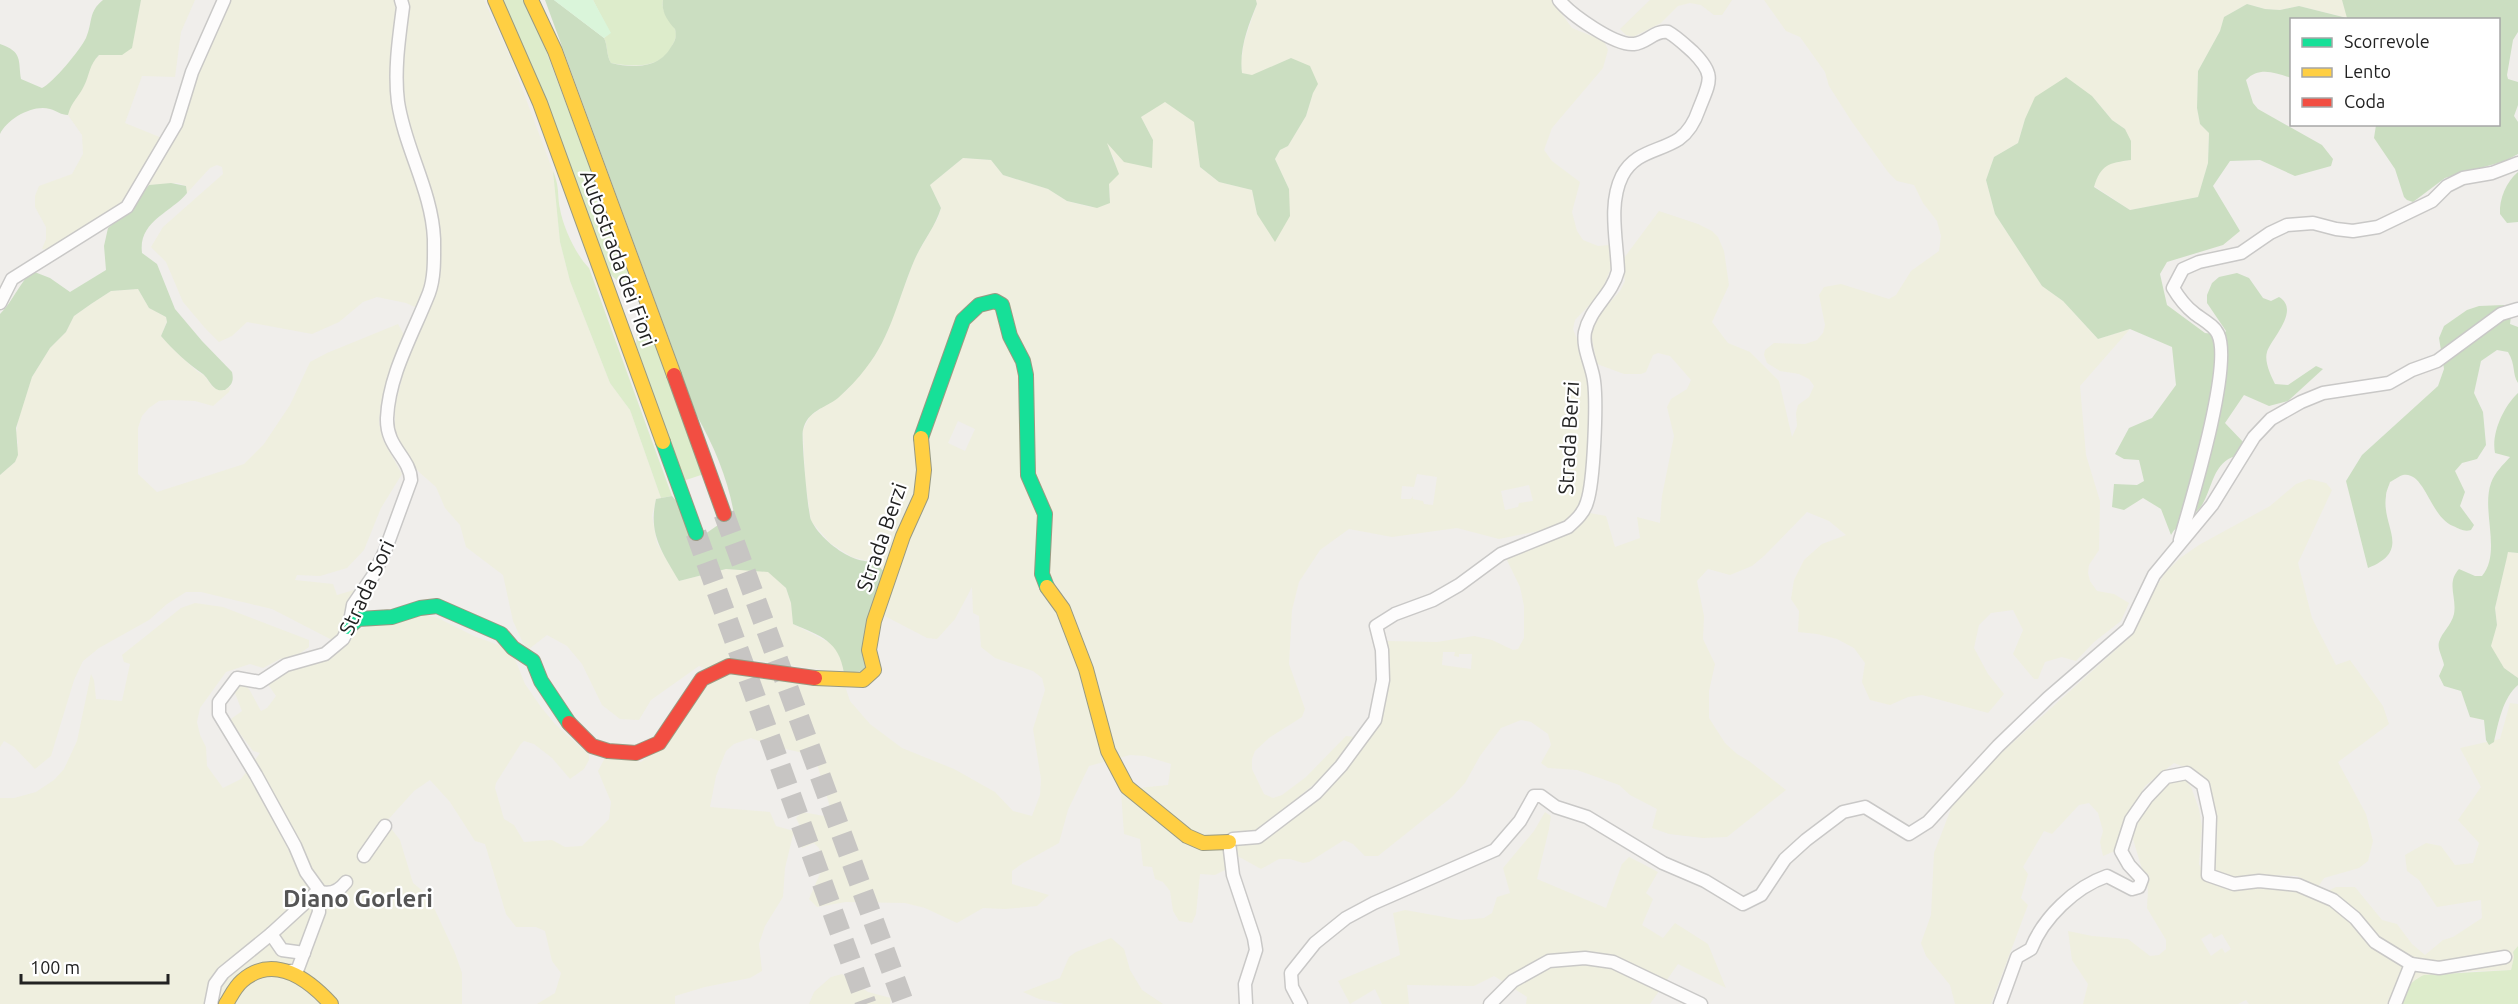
<svg xmlns="http://www.w3.org/2000/svg" width="2518" height="1004" viewBox="0 0 2518 1004" font-family="Ubuntu,sans-serif">
  <style>
    .farmland { fill: #efefdf; fill-rule: evenodd }
    .grass { fill: #ddeccb }
    .forest { fill: #cbdec1 }
    .park { fill: #daf5da }
    .lines { fill: none; stroke-linecap: round; stroke-linejoin: round }
    .highway-tunnel { stroke: #c7c5c3; stroke-width: 21; stroke-dasharray: 21 10; stroke-linecap: butt }
    .street-casing { stroke: #c9c8c7; stroke-width: 15 }
    .fast-casing { stroke: #999a82; stroke-width: 16 }
    .slow-casing { stroke: #999a82; stroke-width: 16 }
    .jam-casing { stroke: #999a82; stroke-width: 16 }
    .street { stroke: #fdfcfc; stroke-width: 12 }
    .fast { stroke: #16e098; stroke-width: 14 }
    .slow { stroke: #ffcf43; stroke-width: 14 }
    .jam { stroke: #f24e42; stroke-width: 14 }
    .labels { text-anchor: middle; dominant-baseline: central; stroke-width: 4.5; stroke-linejoin: round; paint-order: stroke }
    .street-label { font-size: 21px; fill: #222; stroke: #fff }
    .quarter-label { font-size: 24px; font-weight: bold; fill: #555; stroke: #fff }
  </style>
  <rect width="100%" height="100%" fill="#f0eeeb"/>
  <g class="farmland">
    <polygon points="141,0 195,0 181,32 175,77 142,76 125,123 162,138 125,200 115,210 47,250 42,249 46,239 46,227 35,207 35,196 39,186 72,174 83,154 82,135 68,115 70,104 84,86 91,64 99,55 122,55 136,22"/>
    <polygon points="230,0 484,0 511,59 553,171 560,242 570,281 610,383 630,410 661,498 656,499 652,516 657,543 679,581 726,569 768,571 786,588 791,603 793,624 832,644 841,657 844,673 748,659 709,670 699,666 651,700 639,720 620,719 602,705 582,664 567,646 547,635 529,649 523,643 513,621 503,575 466,547 460,525 445,508 436,487 419,472 404,453 395,432 395,405 406,363 426,312 406,303 377,297 363,302 339,322 312,334 247,322 232,336 219,342 205,328 183,302 166,262 151,247 163,227 223,174 222,167 217,165 210,168 187,193 186,186 178,183 149,185 177,130 198,70"/>
    <path d="M1256 0H1552L1572 28 1604 41 1608 50 1603 68 1552 128 1544 150 1552 161 1580 182 1572 212 1577 231 1583 240 1598 246 1609 245 1613 263 1601 293 1575 320 1573 329 1587 363 1590 394 1591 432 1585 484 1578 507 1567 521 1544 530 1499 539 1457 528 1392 537 1349 529 1320 550 1299 582 1292 610 1289 664 1305 709 1302 717 1269 738 1255 751 1252 759V769L1264 794 1273 798 1282 795 1306 777 1346 736 1356 737 1332 769 1258 831 1229 833 1223 839 1227 869 1215 875 1200 874 1196 914 1192 923 1179 921 1173 911 1170 891 1163 882 1155 879 1152 867 1143 866 1140 839 1124 834 1121 792 1138 788 1168 785 1171 764 1145 756 1130 755 1089 766 1068 810 1059 843 1023 863 1012 871V884L1049 895 1037 906 1005 909 983 908 957 923 925 908 905 903 846 902 817 907 809 899 822 869V858L819 848 814 843 802 848 800 826 796 818 802 812 824 816 830 807 817 764 809 756 799 752 776 747 751 738 734 744 726 751 716 776 710 807 770 812 776 826 794 831 785 868 783 897 765 926 759 944 762 971 750 978 705 987 675 996V1004H537L555 993 561 973 552 961 545 931 536 927H516L506 914 485 844 475 841 450 802 430 780 414 791 386 822 400 840 413 883 424 892 435 910 455 953 462 973V1004H0V798H14L36 792 54 780 64 769 77 741 91 674 94 680 96 699 122 701 130 664 124 662 122 655 181 608 195 603 223 607 309 640V647L299 654 280 659 263 668 250 664 226 672 200 708 197 722 200 735 206 747 207 766 223 788 241 779 260 753 253 751 232 723 231 719 242 711 233 688 242 683 249 689 261 711 267 708 276 696 267 683 287 670 312 663 334 654 355 632 371 624 420 614 438 618 474 636 504 647 515 659 525 684 541 707 555 724 589 755V760L584 769 570 779 552 758 534 744 524 741 520 745 496 783 495 788 504 819 514 825 524 842 552 840 565 847 582 846 609 819 611 802 598 771 607 754 641 762 656 750 704 683 730 672 844 683 850 701 870 724 902 748 954 769 995 792 1013 811 1032 816 1040 795 1041 779 1033 729 1045 690 1042 678 1033 671 995 658 981 647 979 616 973 613 972 587 955 619 937 639 927 638 879 613 891 580 877 563 852 557 830 543 811 521 805 479 803 430 810 416 846 391 874 357 886 335 915 258 938 218 941 208 930 185 963 158 991 160 1003 175 1048 189 1067 201 1091 207 1110 198 1109 184 1115 160 1107 147V140H1153L1141 117 1164 101 1195 122 1200 167 1219 182 1252 190 1257 214 1289 189 1275 159 1280 150 1288 146 1306 116 1313 93 1291 58 1252 76 1242 73 1241 63 1244 42 1257 4ZM958 421 975 429 965 451 948 443ZM1417 474 1437 477 1433 505 1424 504 1423 501 1413 499V496L1411 499H1401L1402 486 1414 487ZM1529 485 1533 501 1519 503 1518 507 1505 510 1501 491Z"/>
    <polygon points="1650,0 1732,0 1722,15 1714,15 1701,5 1690,3 1678,6 1661,23 1633,37 1626,35 1620,29"/>
    <path d="M1764 0H2342L2348 18 2299 6 2280 10 2265 9 2247 4 2224 17 2220 31 2198 71 2197 108 2200 124 2209 133 2208 163 2198 197 2130 210 2094 186 2099 172 2111 162 2131 160 2125 129 2112 120 2092 96 2025 119 2018 143 1994 157 1986 180 1995 214 2042 286 2063 301 2098 339 2130 329 2080 386 2086 455 2100 501 2099 550 2089 565 2088 573 2090 581 2097 591 2114 594 2129 603 2121 621 2094 642 2076 661 2062 657 2045 662 2038 679H2034L2013 654 2023 630 2013 610 1991 613 1979 625 1974 648 1988 674 2004 694 1988 713 1922 695 1908 697 1890 705 1870 700 1862 682 1865 663 1854 648 1837 639 1817 634 1798 632 1799 611 1791 599 1794 580 1804 560 1822 544 1846 535 1829 521 1807 512 1764 556 1752 566 1730 575 1708 569 1697 581 1704 616 1703 639 1715 664 1709 691V718L1725 743 1737 754 1749 761 1786 790 1727 837 1703 838 1669 834 1652 828 1657 809 1630 795 1619 785 1577 770 1548 768 1541 763 1551 745 1548 734 1531 722 1521 720 1501 728 1480 756 1465 783 1452 797 1378 856H1365L1353 844 1344 840 1309 862 1303 863 1290 859H1279L1261 869 1234 854 1235 842 1262 841 1379 720 1386 679V641L1437 642 1474 636 1492 640 1513 650 1518 649 1524 638V606L1520 587 1506 558 1575 526 1590 513 1606 516 1615 547 1640 538 1637 517 1660 523 1662 496 1674 436 1667 407 1671 399 1687 389 1691 380 1670 356 1658 353 1653 355 1646 372 1641 374H1624L1597 364 1591 335 1593 321 1620 291 1625 281 1621 262 1659 211 1698 224 1712 231 1718 237 1724 251 1729 285 1712 322 1728 343 1750 352 1779 381 1792 437 1797 426 1796 413 1798 405 1809 397 1814 386 1809 379 1799 374 1780 371 1767 363 1764 355 1765 350 1774 343 1805 344 1817 340 1823 333 1825 325 1819 295 1824 287 1841 284 1889 299 1896 295 1911 271 1939 251 1941 236 1937 221 1923 203 1914 185 1897 181 1888 172 1852 122 1829 86 1825 72 1800 37 1786 31ZM1443 652H1455L1454 656 1459 657V654H1472L1471 669 1442 665Z"/>
    <polygon points="138,289 149,308 166,317 167,321 161,336 176,352 198,372 204,375 213,387 225,390 231,386 229,392 213,406 195,401 171,400 159,401 149,408 142,416 138,428 138,474 157,492 244,464 264,444 290,405 310,362 327,353 398,324 403,333 403,341 381,405 379,422 383,440 402,474 381,508 364,550 347,568 320,576 297,575 295,580 333,584 337,595 354,590 345,622 336,642 272,609 201,592 186,592 167,604 149,620 99,648 83,661 74,680 51,756 35,769 14,747 4,741 0,747 0,475 15,462 18,442 16,435 18,420 32,377 50,348 66,332 74,316 91,304 111,291"/>
    <polygon points="2309,479 2326,483 2332,490 2298,563 2312,618 2336,665 2350,660 2383,706 2389,724 2338,762 2366,814 2373,841 2368,861 2359,868 2324,878 2318,887 2297,876 2265,875 2228,878 2214,870 2215,809 2208,785 2189,769 2174,763 2145,786 2133,807 2115,851 2103,856 2100,842 2103,831 2098,813 2089,803 2079,805 2052,834 2044,831 2023,867 2028,874 2021,898 2028,905 1991,1004 1955,1004 1950,985 1926,956 1921,943 1931,915 1934,853 1952,806 1988,765 2130,637 2153,592 2165,573 2180,558 2199,545 2270,506 2296,484"/>
    <polygon points="2508,552 2518,553 2518,678 2504,668 2490,646 2497,625 2495,608"/>
    <path d="M2510 703 2518 704V946L2513 952 2514 957 2511 970 2449 972 2417 978 2405 989 2402 1004H2249L2246 1000 2238 1004H2083L2088 984 2072 960 2068 931 2092 936 2128 939 2150 956 2159 955 2166 949V940L2147 908 2148 889 2132 836 2144 811 2161 789 2176 779 2185 780 2191 787 2199 809 2202 827 2199 864 2207 881 2218 886 2296 890 2318 896 2336 887H2355L2382 920 2397 924 2412 944 2425 955 2443 940 2453 937 2482 918 2481 900 2437 907 2419 880 2407 871 2405 855 2426 843 2441 846 2455 865 2473 863 2479 843 2458 820 2481 787 2460 748 2500 739ZM2211 933 2214 938 2222 934 2231 949 2225 953 2222 948 2211 956 2201 939Z"/>
    <polygon points="1545,812 1551,816 1549,829 1537,879 1606,908 1622,864 1629,857 1643,864 1658,872 1646,893 1653,899 1642,925 1663,938 1675,923 1708,944 1726,988 1678,964 1650,1004 1526,1004 1527,997 1494,976 1474,986 1407,985 1409,1004 1382,1004 1375,989 1350,1004 1338,981 1400,955 1393,913 1405,910 1461,920 1484,918 1492,913 1497,897 1510,893 1503,868 1534,831"/>
    <polygon points="1111,938 1124,949 1130,970 1142,990 1163,1004 1064,1004 1039,999 1023,992 1060,978 1069,957 1076,952"/>
    <polygon points="842,974 868,992 891,998 890,1004 809,1004 814,992 831,977"/>
  </g>
  <g class="grass">
    <polygon points="502,0 524,0 539,32 628,269 625,288 610,274"/>
    <path d="M593 0H663C660 16 676 22 676 34 676 39 673 44 671 48 659 69 632 67 611 63 606 55 608 46 604 38L610 33Z"/>
    <path d="M553 171C560 188 557 194 560 209 563 227 576 255 589 268L672 496 661 498 630 410 610 383 570 281 560 242Z"/>
    <polygon points="638,324 654,338 704,474 683,481 636,344"/>
    <path d="M2518 946V1004H2402C2402 991 2412 980 2424 975L2511 970 2514 957 2513 952Z"/>
  </g>
  <g class="forest">
    <path d="M103 0H141L132 48 122 55H99C89 65 90 74 84 86 79 97 71 102 68 115 61 115 57 111 50 109 33 104 7 119 0 134V44C23 52 18 60 21 79L42 88C53 83 80 50 86 38 93 22 88 12 103 0Z"/>
    <path d="M545 0H554L604 38C608 46 606 55 611 63 632 68 659 69 671 47 675 41 677 37 675 29 668 21 661 12 663 0H1256L1257 4C1248 26 1239 49 1242 73L1252 75 1291 58 1310 66 1318 84 1313 93 1306 116 1288 146 1280 150 1275 159 1289 189 1290 216 1275 242 1257 214 1252 190 1219 182 1200 167 1194 122 1165 102 1141 117 1153 140 1152 168 1124 162 1107 143 1119 174 1109 184 1110 203 1097 208 1067 201 1048 189 1003 175 991 160 963 158 930 185 941 208C935 228 922 242 914 261 899 296 891 337 866 368 858 379 848 389 838 398 824 409 808 410 803 430 801 437 808 513 811 520 818 535 836 550 851 557 868 565 872 556 886 574L866 671 844 673C839 641 821 636 793 624L791 603 786 588 768 572 726 569 679 581C662 552 648 534 656 499L672 496 705 534 734 514C728 479 714 446 697 416Z"/>
    <path d="M2342 0H2518V32L2513 40 2507 75 2508 79 2518 82V105L2514 116 2518 122V154L2505 161 2445 178 2413 202 2407 200 2404 197 2395 169 2374 138 2376 125 2498 124V20H2292L2291 78C2276 73 2259 66 2246 80L2253 103 2258 109 2322 145 2333 159 2331 166 2295 176 2260 160 2230 161 2213 186 2240 231 2223 245 2167 262 2160 274 2167 305 2205 333 2223 335 2226 331 2207 303V295L2212 283 2219 277 2237 273 2249 278 2263 298 2271 301 2279 297C2301 310 2271 339 2267 352 2264 362 2271 376 2275 384L2288 385 2316 366 2323 369 2288 401 2269 406 2244 395 2225 423 2245 444 2236 456C2213 462 2213 487 2202 505 2194 518 2177 523 2171 535L2161 509 2143 498 2124 510 2112 507 2114 484 2137 485 2144 481 2139 460 2124 459 2115 454 2129 428 2152 418 2176 385 2172 347 2130 329 2098 339 2063 301 2042 286 1995 214 1986 180 1994 157 2018 143 2025 119 2035 97 2066 77 2092 96 2112 120 2125 129 2131 141V160C2109 163 2101 164 2094 187L2130 210 2198 197 2208 163 2209 133 2200 124 2197 108 2198 71 2220 31 2224 17 2247 4 2265 9 2280 10 2299 6 2347 18Z"/>
    <path d="M2518 172V222L2507 223 2500 214C2499 199 2506 182 2518 172Z"/>
    <path d="M171 183 186 186 187 193C171 213 138 221 142 253L157 264 175 309 202 341 232 372C234 381 232 385 225 390 220 390 220 391 216 389 210 385 208 378 203 374 188 364 173 350 161 336L167 322 166 317 149 308 138 289 111 291 91 304 74 316 66 332 50 348 32 377 16 428 18 455 15 462 0 475V314C13 301 19 284 32 271L50 278 70 292 106 270 104 246 108 228 123 216 149 185Z"/>
    <path d="M2504 305 2511 316 2510 324 2518 327V383C2512 374 2516 365 2508 352L2497 350 2481 361 2474 393 2483 412 2486 445 2477 459 2462 463 2455 471 2465 492 2460 506 2474 525 2471 530C2464 532 2460 529 2453 526 2430 517 2425 471 2403 475 2399 476 2394 480 2390 482 2389 486 2386 491 2386 496 2381 527 2413 550 2368 568L2346 481 2362 455 2438 386 2444 369 2439 338 2444 326 2467 310 2479 306Z"/>
    <path d="M2518 393V553L2508 552 2507 557 2495 608 2497 625 2491 646 2504 668 2518 678V685C2503 697 2498 724 2494 742L2489 745 2486 740 2484 720 2470 717 2461 691 2444 686 2439 676 2444 665C2443 658 2437 649 2439 642 2442 632 2451 626 2454 614 2457 597 2446 583 2459 569L2475 576H2482C2502 552 2481 511 2491 483 2495 472 2503 465 2510 457L2495 453C2491 433 2504 406 2518 393Z"/>
  </g>
  <polygon class="park" points="554,0 593,0 611,33 604,38"/>
  <g class="lines">
    <g class="highway-tunnel">
      <polyline points="724,514 904,1004"/>
      <polyline points="696,533 866,1004"/>
    </g>
    <g class="street-casing">
      <g id="street">
        <polyline points="0,303 12,279 127,207 176,124 192,72 224,0"/>
        <path d="M2180 540C2191 502 2233 366 2218 334 2214 325 2201 319 2194 313 2185 306 2179 298 2173 288L2183 269 2199 262 2241 253 2270 233 2287 225 2313 223 2336 229 2353 231 2378 227 2432 201 2447 186 2463 178 2492 173 2518 163"/>
        <polyline points="364,856 385,826"/>
        <polyline points="271,934 282,950 304,953"/>
        <path d="M290 971H297L319 912 318 891C330 896 339 891 346 882"/>
        <path d="M211 1004 215 984 223 973 271 934 319 890 306 872 295 846 256 775 219 714V702L237 678 260 682 286 665 325 654 343 639 349 627 353 605 373 576 385 551 411 480C410 457 386 448 387 418 389 374 413 334 429 293 435 277 434 256 434 239 432 191 405 149 398 102 394 71 399 38 403 7L401 0"/>
        <path d="M1246 1004 1245 984 1256 950 1254 938 1233 875 1229 842 1233 839 1258 837 1316 793 1341 766 1375 720 1383 680 1382 650 1376 626 1395 614 1433 600 1459 585 1501 554 1568 527C1576 520 1584 513 1587 502 1594 482 1597 403 1594 381 1592 365 1582 348 1585 332 1590 308 1612 295 1618 271 1617 241 1608 204 1622 176 1635 151 1659 152 1679 139 1690 131 1695 121 1699 109 1710 81 1716 75 1693 52 1685 45 1677 37 1668 32 1654 30 1647 43 1634 44 1615 46 1570 14 1559 0"/>
        <polyline points="1301,1004 1292,987 1291,973 1315,943 1346,918 1374,903 1495,850 1520,821 1534,796 1541,796 1556,807 1587,817 1663,863 1705,881 1743,904 1761,895 1785,859 1806,840 1843,812 1865,807 1909,834 1928,822 1998,746 2048,698 2128,629 2154,575 2212,505 2254,437 2271,419 2301,402 2323,393 2389,383 2412,370 2437,361 2501,314 2518,309"/>
        <polyline points="1490,1004 1513,981 1549,961 1585,958 1613,962 1701,1004"/>
        <path d="M2000 1004 2017 957 2031 949C2043 918 2075 887 2107 876L2132 889 2139 887 2142 879 2129 865 2121 851 2131 820 2147 797 2166 777 2187 773 2203 785 2210 817 2208 875 2234 884 2259 881 2298 885 2333 900 2355 918 2375 942 2411 964"/>
        <polyline points="2395,1004 2411,964 2439,968 2505,957"/>
      </g>
    </g>
    <g class="fast-casing">
      <g id="fast">
        <polyline points="921,438 963,320 979,305 995,301 1002,305 1010,336 1023,361 1026,375 1028,475 1045,514 1042,574 1047,587"/>
        <polyline points="663,442 696,533"/>
        <polyline points="349,627 358,619 392,617 420,608 437,606 501,634 513,648 533,661 541,681 569,723"/>
      </g>
    </g>
    <g class="slow-casing">
      <g id="slow">
        <polyline points="495,0 540,103 663,442"/>
        <polyline points="531,0 555,51 674,375"/>
        <polyline points="1047,587 1063,609 1086,669 1108,751 1127,787 1187,836 1203,843 1229,842"/>
        <polyline points="815,678 863,680 874,670 869,650 874,621 903,536 921,496 924,470 921,438"/>
        <path d="M226 1004C231 996 235 987 242 981 274 953 309 980 331 1004"/>
      </g>
    </g>
    <g class="jam-casing">
      <g id="jam">
        <polyline points="674,375 724,514"/>
        <polyline points="569,723 592,746 608,751 636,753 659,743 702,679 729,666 815,678"/>
      </g>
    </g>
    <use href="#street" class="street"/>
    <use href="#fast" class="fast"/>
    <use href="#slow" class="slow"/>
    <use href="#jam" class="jam"/>
  </g>
  <g class="labels">
    <g class="street-label">
      <text transform="translate(619 258) rotate(70)">Autostrada dei Fiori</text>
      <text transform="translate(1568 438) rotate(-87)">Strada Berzi</text>
      <text transform="translate(881 537) rotate(-71)">Strada Berzi</text>
      <text transform="translate(366 587) rotate(-65)">Strada Sori</text>
    </g>
    <g class="quarter-label">
      <text x="358" y="898">Diano Gorleri</text>
    </g>
  </g>
  <rect x="2290" y="18" width="210" height="108" fill="#ffffff" stroke="#a7a7a7" stroke-width="1.5"/>
  <rect x="2302" y="38" width="30" height="9" fill="#16e098" stroke="#a7a7a7" stroke-width="1.5"/>
  <text x="2344" y="48" font-size="18" fill="#222222">Scorrevole</text>
  <rect x="2302" y="68" width="30" height="9" fill="#ffcf43" stroke="#a7a7a7" stroke-width="1.5"/>
  <text x="2344" y="78" font-size="18" fill="#222222">Lento</text>
  <rect x="2302" y="98" width="30" height="9" fill="#f24e42" stroke="#a7a7a7" stroke-width="1.5"/>
  <text x="2344" y="108" font-size="18" fill="#222222">Coda</text>
  <path d="M21 974v9h147v-9" fill="none" stroke="#222222" stroke-width="3"/>
  <text x="30" y="974" font-size="18" fill="#222222" stroke="#ffffff" stroke-width="4.5" paint-order="stroke">100 m</text>
</svg>
